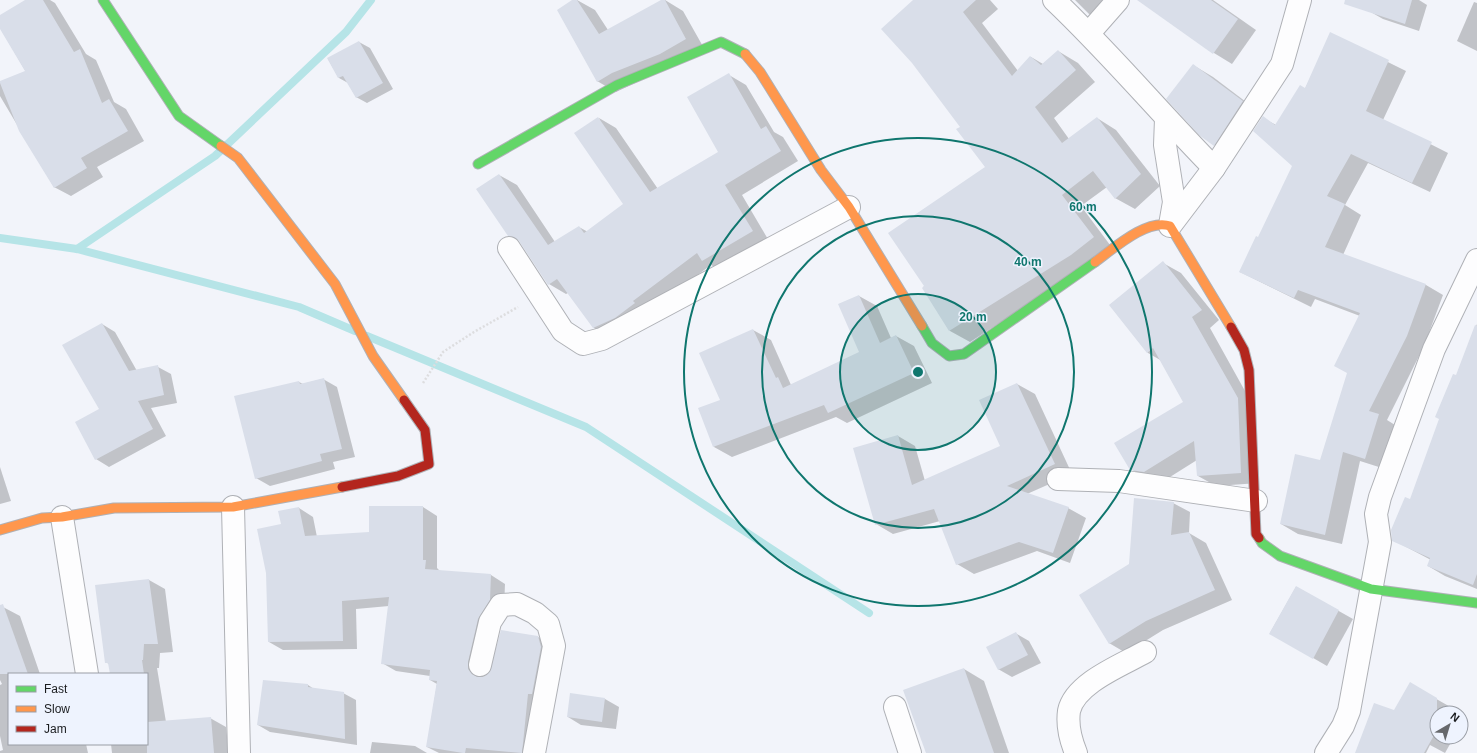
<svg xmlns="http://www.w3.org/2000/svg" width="1477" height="753" viewBox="0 0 1477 753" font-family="Arial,sans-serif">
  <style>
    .shadow { fill: #0003 }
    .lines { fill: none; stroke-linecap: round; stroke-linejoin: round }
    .stream { stroke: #b6e4e7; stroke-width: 8 }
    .building { fill: #d9dee9 }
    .street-casing { stroke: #afb1b6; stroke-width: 24 }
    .fast-casing { stroke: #afb1b6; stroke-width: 11 }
    .slow-casing { stroke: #afb1b6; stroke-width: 11 }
    .jam-casing { stroke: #afb1b6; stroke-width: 11 }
    .path { stroke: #dddddf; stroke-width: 2.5; stroke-dasharray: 2 2; stroke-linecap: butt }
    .street { stroke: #fdfdfe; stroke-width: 22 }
    .fast { stroke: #63d668; stroke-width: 9 }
    .slow { stroke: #ff974d; stroke-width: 9 }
    .jam { stroke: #b3261e; stroke-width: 9 }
    .ring { fill: none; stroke: #0f766e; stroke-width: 2 }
    .centre { fill: #0f766e; stroke: #eef3fe; stroke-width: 2 }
    .ring-label { font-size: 12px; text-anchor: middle; font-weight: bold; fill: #0f766e; stroke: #eef3fe; stroke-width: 3; stroke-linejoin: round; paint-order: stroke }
  </style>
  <rect width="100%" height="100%" fill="#f2f4fa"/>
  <g class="shadow">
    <polygon points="27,0 50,0 55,3 86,54 96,60 114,102 126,109 144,141 97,167 103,177 71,196 54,187 0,96 0,83 26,72 0,27 0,16"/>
    <polygon points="574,0 577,0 595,10 608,30 665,0 683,11 705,50 616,92 597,81"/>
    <polygon points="915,0 990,0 998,9 982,23 1018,71 1031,57 1043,64 1058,51 1078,63 1095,82 1054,118 1069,139 1097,118 1116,130 1160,186 1135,209 1115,198 1107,187 1081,206 1113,249 970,342 950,331 923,288 986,168 961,127"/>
    <polygon points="1075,0 1130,0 1107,25 1089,14"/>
    <polygon points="1139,0 1213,0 1256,30 1232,64 1214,53"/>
    <polygon points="1373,0 1419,0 1427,5 1419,31 1383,19 1369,11"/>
    <polygon points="1474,2 1477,3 1477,51 1457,41"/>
    <polygon points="1331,34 1406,71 1383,120 1448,153 1430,192 1368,163 1345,205 1361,215 1343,255 1426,285 1443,295 1424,346 1387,420 1395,425 1382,468 1360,461 1342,544 1298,534 1281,524 1321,461 1348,373 1360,316 1315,299 1311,307 1240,272 1259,239 1293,166 1263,118 1276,125 1305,89"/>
    <polygon points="359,42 370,48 393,89 367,103 356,97 348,83 339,78 328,59"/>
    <polygon points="1193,65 1213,77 1262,114 1234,156 1214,145"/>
    <polygon points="729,75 746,85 774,132 783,137 798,161 742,195 769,241 720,270 711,265 611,338 594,328 568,293 566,294 549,284 522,242 509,235 499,175 517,185 555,242 579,227 588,232 624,204 599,118 616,128 658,189 720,152"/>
    <polygon points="1163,263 1181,273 1219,320 1210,328 1255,409 1259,483 1216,486 1198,476 1197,460 1162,482 1149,480 1131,469 1184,402 1162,361 1148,353 1110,305"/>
    <polygon points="859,296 877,306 891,338 896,336 914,346 932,383 847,423 836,417 732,457 714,447 722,400 753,330 771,340 791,385 860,353"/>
    <polygon points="102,324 115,332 137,371 158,367 171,374 177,403 151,408 166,436 109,467 96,459 100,410"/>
    <polygon points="1477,324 1477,589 1445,576 1428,566 1431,560 1393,540 1411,501"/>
    <polygon points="323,379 337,387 355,457 333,462 335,469 270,486 256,478 299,382 303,384"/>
    <polygon points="1017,384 1035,394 1072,474 1027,494 1068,508 1086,518 1070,563 1037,551 974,574 957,564 940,521 893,534 876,524 898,436 915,446 925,481 1002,447"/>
    <polygon points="0,467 11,501 0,504"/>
    <polygon points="1173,503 1190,512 1189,533 1206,543 1232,600 1163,630 1126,653 1109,643 1130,565"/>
    <polygon points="423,507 437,516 437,568 440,571 491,575 505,584 504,608 482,671 483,678 538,637 552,645 537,753 439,753 427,747 437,684 430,680 430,676 396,671 382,663 389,606 356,609 357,649 283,650 269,642 282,525 299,508 313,517 317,537 370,533"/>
    <polygon points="149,580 165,589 173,652 160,653 159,668 157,668 166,722 210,718 226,727 229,753 112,753 111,744 147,744 147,674 111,674 110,665 106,662"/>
    <polygon points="1296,587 1353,619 1327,666 1270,633"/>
    <polygon points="3,607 20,616 40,674 9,674 9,744 86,744 88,753 0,753 0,751 3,750 0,736 0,685 2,684 0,680 0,608"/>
    <polygon points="1015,633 1029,641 1041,663 1012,677 998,669"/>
    <polygon points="964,669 984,681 1009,753 927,753"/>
    <polygon points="1410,684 1461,713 1437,713 1437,737 1454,737 1445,753 1430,745 1426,753 1356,753 1395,711"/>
    <polygon points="308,685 314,689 343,693 356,700 357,745 270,732 258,725"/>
    <polygon points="605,699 619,707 616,729 581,725 568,717"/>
    <polygon points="1461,713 1466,716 1461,724"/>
    <polygon points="372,742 415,746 427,753 370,753"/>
  </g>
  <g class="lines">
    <g class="stream">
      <polyline points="0,238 77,249 299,307 355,331"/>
      <polyline points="77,249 215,156 346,32 371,0"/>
      <polyline points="367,336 586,427 869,613"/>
    </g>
  </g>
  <g class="building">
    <polygon points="25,0 43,0 74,52 80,49 102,103 109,99 128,131 81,158 87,168 54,188 19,131 0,83 0,81 25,71 0,29 0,15"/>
    <polygon points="572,0 577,0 599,34 661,0 665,0 686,39 660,54 612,73 597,82 557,10"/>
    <polygon points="913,0 976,0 963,12 1012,76 1030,56 1041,65 1058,50 1076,70 1035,107 1062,143 1097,117 1141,174 1115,199 1093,171 1062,195 1094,237 1071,255 949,331 922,288 924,286 888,233 985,167 956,129 960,127 912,63 881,29"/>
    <polygon points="1137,0 1211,0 1238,19 1213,54"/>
    <polygon points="1345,0 1412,0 1405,24 1344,4"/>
    <polygon points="1330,32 1389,60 1366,111 1432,142 1412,183 1351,154 1327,196 1345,204 1325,247 1426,284 1407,336 1369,411 1379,414 1365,459 1343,452 1325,535 1280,524 1295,454 1320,460 1347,373 1334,366 1360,313 1298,290 1294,298 1239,272 1256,236 1258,237 1292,166 1253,131 1263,116 1275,125 1300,85 1305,88"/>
    <polygon points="359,41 383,83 356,98 343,76 338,78 327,58"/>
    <polygon points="1193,64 1243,101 1214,146 1199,135 1166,99"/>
    <polygon points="729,73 761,129 766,126 781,151 725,185 753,231 702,261 697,253 633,301 635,303 615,318 593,328 557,279 548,285 519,241 514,237 508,236 476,189 499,174 548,245 579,226 584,233 623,204 574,133 598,117 650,192 718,152 687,97"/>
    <polygon points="1163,261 1202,310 1192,317 1238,398 1241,473 1197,476 1194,441 1144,472 1130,470 1114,443 1183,402 1153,348 1147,353 1109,305"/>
    <polygon points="859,295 880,343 896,335 914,373 828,413 824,405 713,447 698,408 720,400 699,353 753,329 776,378 778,377 783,388 859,352 838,304"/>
    <polygon points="102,323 129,371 158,365 164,395 138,401 153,429 95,460 75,422 99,409 62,345"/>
    <polygon points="1475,325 1477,326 1477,574 1473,585 1427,566 1430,558 1392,541 1391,530 1405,497 1410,499 1439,419 1435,417 1453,374 1456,375"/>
    <polygon points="324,378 342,449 320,454 322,461 255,479 234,396 299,381 300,384"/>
    <polygon points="1017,383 1055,464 1007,486 1069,507 1053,553 1019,542 956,565 934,509 875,525 853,448 898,435 912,485 1000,446 979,400"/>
    <polygon points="1134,498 1174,502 1171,535 1189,532 1215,590 1146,621 1109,644 1079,595 1129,564"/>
    <polygon points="369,506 423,506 423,560 426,560 425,569 491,574 490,600 478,619 468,662 468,669 472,674 477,677 483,677 489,673 501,630 538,636 541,647 532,694 528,694 522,753 466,748 465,753 463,753 426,747 437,681 429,680 430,670 381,664 389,597 342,601 343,641 268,642 266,573 257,529 281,524 278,511 299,507 305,536 369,532"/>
    <polygon points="149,579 158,644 144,644 143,660 142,660 144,674 110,674 108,663 105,663 95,585"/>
    <polygon points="1296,586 1339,610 1313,659 1269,634"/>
    <polygon points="3,604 28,674 0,674 0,605"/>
    <polygon points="1016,632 1028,655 998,670 986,647"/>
    <polygon points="964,668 994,753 926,753 903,690"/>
    <polygon points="263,680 308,684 308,687 344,692 345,739 257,725"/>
    <polygon points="1410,682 1437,698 1437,730 1424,753 1355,753 1374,703 1394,710"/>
    <polygon points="570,693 605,698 602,722 567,717"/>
    <polygon points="211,717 214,753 147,753 147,722"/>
  </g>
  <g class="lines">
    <g class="street-casing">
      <g id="street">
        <path d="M1054 0C1110 53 1160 113 1214 168"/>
        <polyline points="1089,33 1118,0"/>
        <polyline points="1166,119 1165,145 1174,202 1170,225"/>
        <polyline points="1170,226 1214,168 1282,64 1300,0"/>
        <polyline points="509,248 563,331 583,344 602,339 849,207"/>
        <polyline points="1058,479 1119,481 1256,501"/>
        <polyline points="233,507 239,753"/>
        <polyline points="62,517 87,674"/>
        <polyline points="480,665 490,622 501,605 517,604 535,613 548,624 554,646 534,753"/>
        <polyline points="895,707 910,753"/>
        <path d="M1076 753C1071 741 1067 725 1069 711 1075 683 1122 665 1145 652"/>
        <polyline points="1326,753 1343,726 1349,711 1380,542 1376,514 1380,497 1434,349 1477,260"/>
      </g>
    </g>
    <g class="fast-casing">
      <g id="fast">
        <polyline points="103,0 179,116 221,146"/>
        <polyline points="478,164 617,85 721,42 745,54"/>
        <polyline points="922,326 932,343 949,356 964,354 1095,262"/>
        <polyline points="1259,538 1262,543 1280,556 1371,589 1477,603"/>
      </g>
    </g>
    <g class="slow-casing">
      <g id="slow">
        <polyline points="745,54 760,72 821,170 849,207 922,326"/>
        <polyline points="221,146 238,158 335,284 373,356 404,400"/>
        <path d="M1095 262C1113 249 1147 218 1170 226L1231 327"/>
        <polyline points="0,530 42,518 62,517 114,508 233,507 342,487"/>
      </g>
    </g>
    <g class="jam-casing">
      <g id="jam">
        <polyline points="1231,327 1244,350 1249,370 1256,534 1259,538"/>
        <polyline points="342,487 398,476 429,464 425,430 404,400"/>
      </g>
    </g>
    <polyline class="path" points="423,383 443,352 474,332 518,307"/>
    <use href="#street" class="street"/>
    <use href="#fast" class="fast"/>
    <use href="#slow" class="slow"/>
    <use href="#jam" class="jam"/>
  </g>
  <circle cx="918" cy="372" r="78" fill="#0f766e" fill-opacity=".12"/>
  <g class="ring">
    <circle cx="918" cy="372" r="78"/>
    <circle cx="918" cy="372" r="156"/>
    <circle cx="918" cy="372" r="234"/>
  </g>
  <circle cx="918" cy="372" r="6" class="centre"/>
  <g class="ring-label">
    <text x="1083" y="211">60 m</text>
    <text x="1028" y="266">40 m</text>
    <text x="973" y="321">20 m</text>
  </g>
  <rect x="8" y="673" width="140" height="72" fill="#eef3fe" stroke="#999da5"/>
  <rect x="16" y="686" width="20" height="6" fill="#63d668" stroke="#999da5"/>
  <text x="44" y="693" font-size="12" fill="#1a1c1f">Fast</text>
  <rect x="16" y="706" width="20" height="6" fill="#ff974d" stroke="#999da5"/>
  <text x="44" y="713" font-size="12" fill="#1a1c1f">Slow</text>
  <rect x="16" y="726" width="20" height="6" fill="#b3261e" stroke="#999da5"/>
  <text x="44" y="733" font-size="12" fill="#1a1c1f">Jam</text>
  <g transform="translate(1449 725) rotate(38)"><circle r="19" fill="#eef3fe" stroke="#999da5"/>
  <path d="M0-3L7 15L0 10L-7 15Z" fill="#66686c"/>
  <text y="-6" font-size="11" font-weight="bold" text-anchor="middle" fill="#1a1c1f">N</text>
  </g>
</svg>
